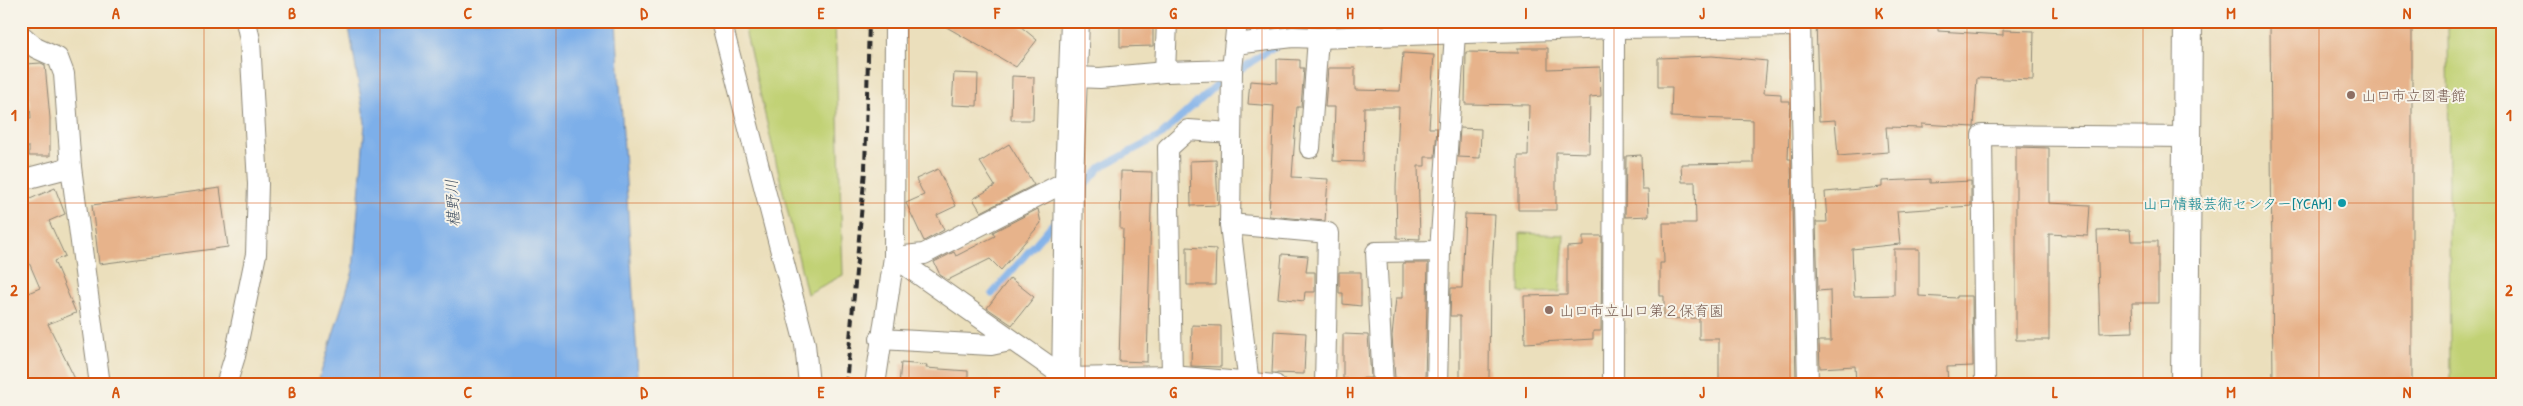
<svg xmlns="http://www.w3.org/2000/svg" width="2523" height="406" viewBox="0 0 2523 406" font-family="'Patrick Hand','Klee One',sans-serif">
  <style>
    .green { fill: #c1d174; stroke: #767e50 }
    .water { fill: #7dafe9; stroke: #546d8a }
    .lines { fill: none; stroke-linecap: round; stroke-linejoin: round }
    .stream { stroke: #7dafe9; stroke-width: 7 }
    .building { fill: #e7b38b }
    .street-casing { stroke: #8b8574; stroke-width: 22 }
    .secondary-casing { stroke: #8b8574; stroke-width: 30 }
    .street { stroke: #fff; stroke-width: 20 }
    .secondary { stroke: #fff; stroke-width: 28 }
    .rail { stroke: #2b2b2b; stroke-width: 4; stroke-dasharray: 8 4; stroke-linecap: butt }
    .grid { fill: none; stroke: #d5540f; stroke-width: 1; stroke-opacity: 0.55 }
    .education-dot { fill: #8d6e63; stroke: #f7f3e8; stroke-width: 2 }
    .culture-dot { fill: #0f9aa8; stroke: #f7f3e8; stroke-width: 2 }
    .labels { text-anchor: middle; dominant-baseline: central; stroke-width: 4; stroke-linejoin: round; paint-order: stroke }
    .education-label { font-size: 15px; fill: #785e54; stroke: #f7f3e8; text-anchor: start }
    .culture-label { font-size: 15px; fill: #0d838f; stroke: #f7f3e8; text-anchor: end }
    .water-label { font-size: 16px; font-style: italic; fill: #445364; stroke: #f7f3e8 }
    .neatline { fill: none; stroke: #d5540f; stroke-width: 2 }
    .grid-label { font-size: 16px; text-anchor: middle; font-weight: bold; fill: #d5540f }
  </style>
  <rect width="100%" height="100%" fill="#f7f3e8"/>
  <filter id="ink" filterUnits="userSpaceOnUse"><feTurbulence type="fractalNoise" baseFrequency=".02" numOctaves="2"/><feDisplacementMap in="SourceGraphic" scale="10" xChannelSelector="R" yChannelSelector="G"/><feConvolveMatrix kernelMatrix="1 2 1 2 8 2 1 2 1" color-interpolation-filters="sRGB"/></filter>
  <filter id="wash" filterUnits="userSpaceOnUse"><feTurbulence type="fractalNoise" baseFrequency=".0096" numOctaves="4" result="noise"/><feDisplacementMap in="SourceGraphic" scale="20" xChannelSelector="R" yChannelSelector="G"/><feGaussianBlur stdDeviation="1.12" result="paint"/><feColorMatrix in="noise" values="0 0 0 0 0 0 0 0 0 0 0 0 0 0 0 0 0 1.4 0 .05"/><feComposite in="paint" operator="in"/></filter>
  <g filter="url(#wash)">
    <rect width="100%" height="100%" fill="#ebdfbc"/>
    <g class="green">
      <polygon points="743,21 835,21 843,275 807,294"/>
      <polygon points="2448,21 2502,21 2502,385 2450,385"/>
      <polygon points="1520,233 1564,235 1560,292 1520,293"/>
    </g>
    <polygon class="water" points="348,21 616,21 638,374 631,385 317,385 353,271 365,123"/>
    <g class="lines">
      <g class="stream">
        <polyline points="1296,32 1313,21"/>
        <polyline points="1077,195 1101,167 1160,136 1215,86 1277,45"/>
        <polyline points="992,294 1060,215"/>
      </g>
    </g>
    <g id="blocks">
      <g class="building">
        <polygon points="936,21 1014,21 1037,40 1016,67"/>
        <polygon points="1120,21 1153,21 1153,46 1120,47"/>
        <polygon points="1816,21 1938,21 1938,31 2003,35 2003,30 2034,31 2033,80 1977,78 1974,127 1922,124 1922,128 1886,127 1888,152 1838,156 1835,120 1819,121"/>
        <polygon points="2270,21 2412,21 2412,385 2273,385"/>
        <polygon points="1518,48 1548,48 1548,69 1600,67 1601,96 1590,97 1589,153 1556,152 1556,210 1518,210 1518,156 1528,156 1529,105 1465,104 1466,52 1518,53"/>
        <polygon points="1403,53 1434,55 1429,128 1437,128 1435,157 1425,157 1425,166 1418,166 1420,239 1397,238 1396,187 1399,107 1364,107 1363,162 1333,161 1335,107 1325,107 1328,68 1355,68 1355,90 1400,91"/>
        <polygon points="1712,56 1767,61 1764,93 1781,94 1781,101 1790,101 1788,159 1791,159 1796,379 1793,383 1719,381 1719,339 1699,339 1699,318 1664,319 1664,296 1660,296 1660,263 1664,263 1663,223 1696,223 1695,182 1682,182 1681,164 1753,163 1753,120 1671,117 1672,87 1658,87 1658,58"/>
        <polygon points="1277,59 1300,60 1300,68 1304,68 1301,107 1297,107 1292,177 1328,179 1325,221 1269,216 1274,106 1248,104 1250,81 1277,83"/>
        <polygon points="41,63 45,65 50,118 50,156 29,156 29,147 21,147 21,118 31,118 26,64"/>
        <polygon points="954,73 978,74 977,106 952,105"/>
        <polygon points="1012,76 1034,77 1033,120 1011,120"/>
        <polygon points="1460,128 1481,129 1480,158 1458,157"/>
        <polygon points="1009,144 1034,185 981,212 973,199 995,186 980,162"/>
        <polygon points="2016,147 2049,148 2049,203 2090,205 2088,236 2049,234 2049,340 2016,340"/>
        <polygon points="1641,155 1642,189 1648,189 1649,216 1625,217 1626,156"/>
        <polygon points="1216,160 1218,205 1191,206 1190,161"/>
        <polygon points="938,169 956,206 937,215 944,230 924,241 906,203 924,195 916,179"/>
        <polygon points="1121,171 1152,172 1147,362 1119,361 1123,229 1120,229"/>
        <polygon points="1930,179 1930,183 1971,181 1971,206 1897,211 1900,244 1852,249 1854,296 1894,295 1894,249 1919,249 1919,296 1957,298 1957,296 1972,296 1973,366 1947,367 1948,385 1856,385 1855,366 1820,368 1819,341 1831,341 1830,290 1818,291 1816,222 1827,222 1825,192 1882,187 1882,181"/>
        <polygon points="55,188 65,214 49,221 65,256 54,261 76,313 48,324 78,385 21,385 21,296 40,288 21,244 21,203"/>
        <polygon points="220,188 228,247 99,264 92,205"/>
        <polygon points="1038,209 1041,223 1001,270 990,259 948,280 940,275 934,262 954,252 956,256 995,236 993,232"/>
        <polygon points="1465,214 1495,215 1492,269 1490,269 1489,379 1460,379 1460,316 1450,316 1451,288 1462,288"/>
        <polygon points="2130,230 2131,241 2158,241 2158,303 2132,303 2133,332 2100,333 2097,231"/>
        <polygon points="1583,236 1602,236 1601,331 1593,331 1593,339 1525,343 1524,296 1567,295 1567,247 1583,246"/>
        <polygon points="1187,247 1216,249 1215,285 1187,285"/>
        <polygon points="1282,254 1308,256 1306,272 1315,272 1315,292 1305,292 1304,301 1278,298"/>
        <polygon points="1403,263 1428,263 1425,379 1395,378 1392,336 1396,298 1403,298"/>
        <polygon points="1339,272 1361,272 1361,306 1343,304 1343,293 1339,293"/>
        <polygon points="1010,278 1034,297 1012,325 987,308"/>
        <polygon points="1192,325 1221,326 1221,367 1191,366"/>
        <polygon points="1274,331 1306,333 1304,374 1272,373"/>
        <polygon points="1343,334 1368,335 1371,378 1343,379"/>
        <polygon points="901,363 927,365 926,368 968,371 968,385 899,385"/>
      </g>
    </g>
  </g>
  <g filter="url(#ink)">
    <use href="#blocks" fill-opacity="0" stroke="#8b8574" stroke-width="1"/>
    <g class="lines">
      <g class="street-casing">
        <g id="street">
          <polyline points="721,21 805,344 809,385"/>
          <polyline points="895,21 894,257 1066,378 1172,376 1275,385"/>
          <polyline points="1237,21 1232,70 1230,224 1249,385"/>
          <polyline points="1800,21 1808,385"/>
          <polyline points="21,35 36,48 58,58 64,74 71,167 100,385"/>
          <polyline points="1235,44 1293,37 1318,38 1614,28 1799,26"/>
          <polyline points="1165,72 1167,21"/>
          <polyline points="1074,77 1100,78 1165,72 1232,70"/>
          <polyline points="1310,148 1318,38"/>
          <polyline points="21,180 71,167"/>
          <polyline points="1230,224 1328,233 1325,385"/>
          <polyline points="880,339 991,345 1010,341"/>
          <polyline points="1172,376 1168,148 1188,130 1231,133"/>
          <polyline points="226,385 235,356 256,254 258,184 250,40 246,21"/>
          <polyline points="875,385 894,257 924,254 1069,180"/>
          <polyline points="1383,385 1376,252 1440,251"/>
          <polyline points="1437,385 1440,251 1455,34"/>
          <polyline points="1613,385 1614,28"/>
          <polyline points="1985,385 1982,135 2188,137"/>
        </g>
      </g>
      <g class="secondary-casing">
        <g id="secondary">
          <polyline points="1066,385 1069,180 1075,21"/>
          <polyline points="2185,385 2188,21"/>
        </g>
      </g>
      <use href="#street" class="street"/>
      <use href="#secondary" class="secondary"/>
      <polyline class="rail" points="846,385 865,170 869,21"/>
    </g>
  </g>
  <path class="grid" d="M204 21V385M380 21V385M556 21V385M733 21V385M909 21V385M1085 21V385M1262 21V385M1438 21V385M1614 21V385M1790 21V385M1967 21V385M2143 21V385M2319 21V385M21 203H2502"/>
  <g class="education-dot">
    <circle cx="2351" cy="95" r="5"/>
    <circle cx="1549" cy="310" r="5"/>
  </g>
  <circle class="culture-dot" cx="2342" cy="203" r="5"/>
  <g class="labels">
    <g class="education-label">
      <text x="2361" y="95">山口市立図書館</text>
      <text x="1559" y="310">山口市立山口第２保育園</text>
    </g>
    <g class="culture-label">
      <text x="2332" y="203">山口情報芸術センター[YCAM]</text>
    </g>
    <g class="water-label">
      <text transform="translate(452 203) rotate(-93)">椹野川</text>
    </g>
  </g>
  <rect width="2523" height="406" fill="none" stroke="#f7f3e8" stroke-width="55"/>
  <rect x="28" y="28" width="2468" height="350" class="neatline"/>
  <g class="grid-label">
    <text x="116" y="19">A</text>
    <text x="292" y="19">B</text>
    <text x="468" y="19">C</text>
    <text x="644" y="19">D</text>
    <text x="821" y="19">E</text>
    <text x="997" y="19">F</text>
    <text x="1173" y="19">G</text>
    <text x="1350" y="19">H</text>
    <text x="1526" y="19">I</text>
    <text x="1702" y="19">J</text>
    <text x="1879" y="19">K</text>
    <text x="2055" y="19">L</text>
    <text x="2231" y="19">M</text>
    <text x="2407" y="19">N</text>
    <text x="14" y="121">1</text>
    <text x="2509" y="121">1</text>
    <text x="14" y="296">2</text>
    <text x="2509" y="296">2</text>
    <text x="116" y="398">A</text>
    <text x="292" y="398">B</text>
    <text x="468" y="398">C</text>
    <text x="644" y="398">D</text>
    <text x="821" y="398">E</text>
    <text x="997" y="398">F</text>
    <text x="1173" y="398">G</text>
    <text x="1350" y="398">H</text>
    <text x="1526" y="398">I</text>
    <text x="1702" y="398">J</text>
    <text x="1879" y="398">K</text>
    <text x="2055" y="398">L</text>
    <text x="2231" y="398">M</text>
    <text x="2407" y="398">N</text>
  </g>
</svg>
